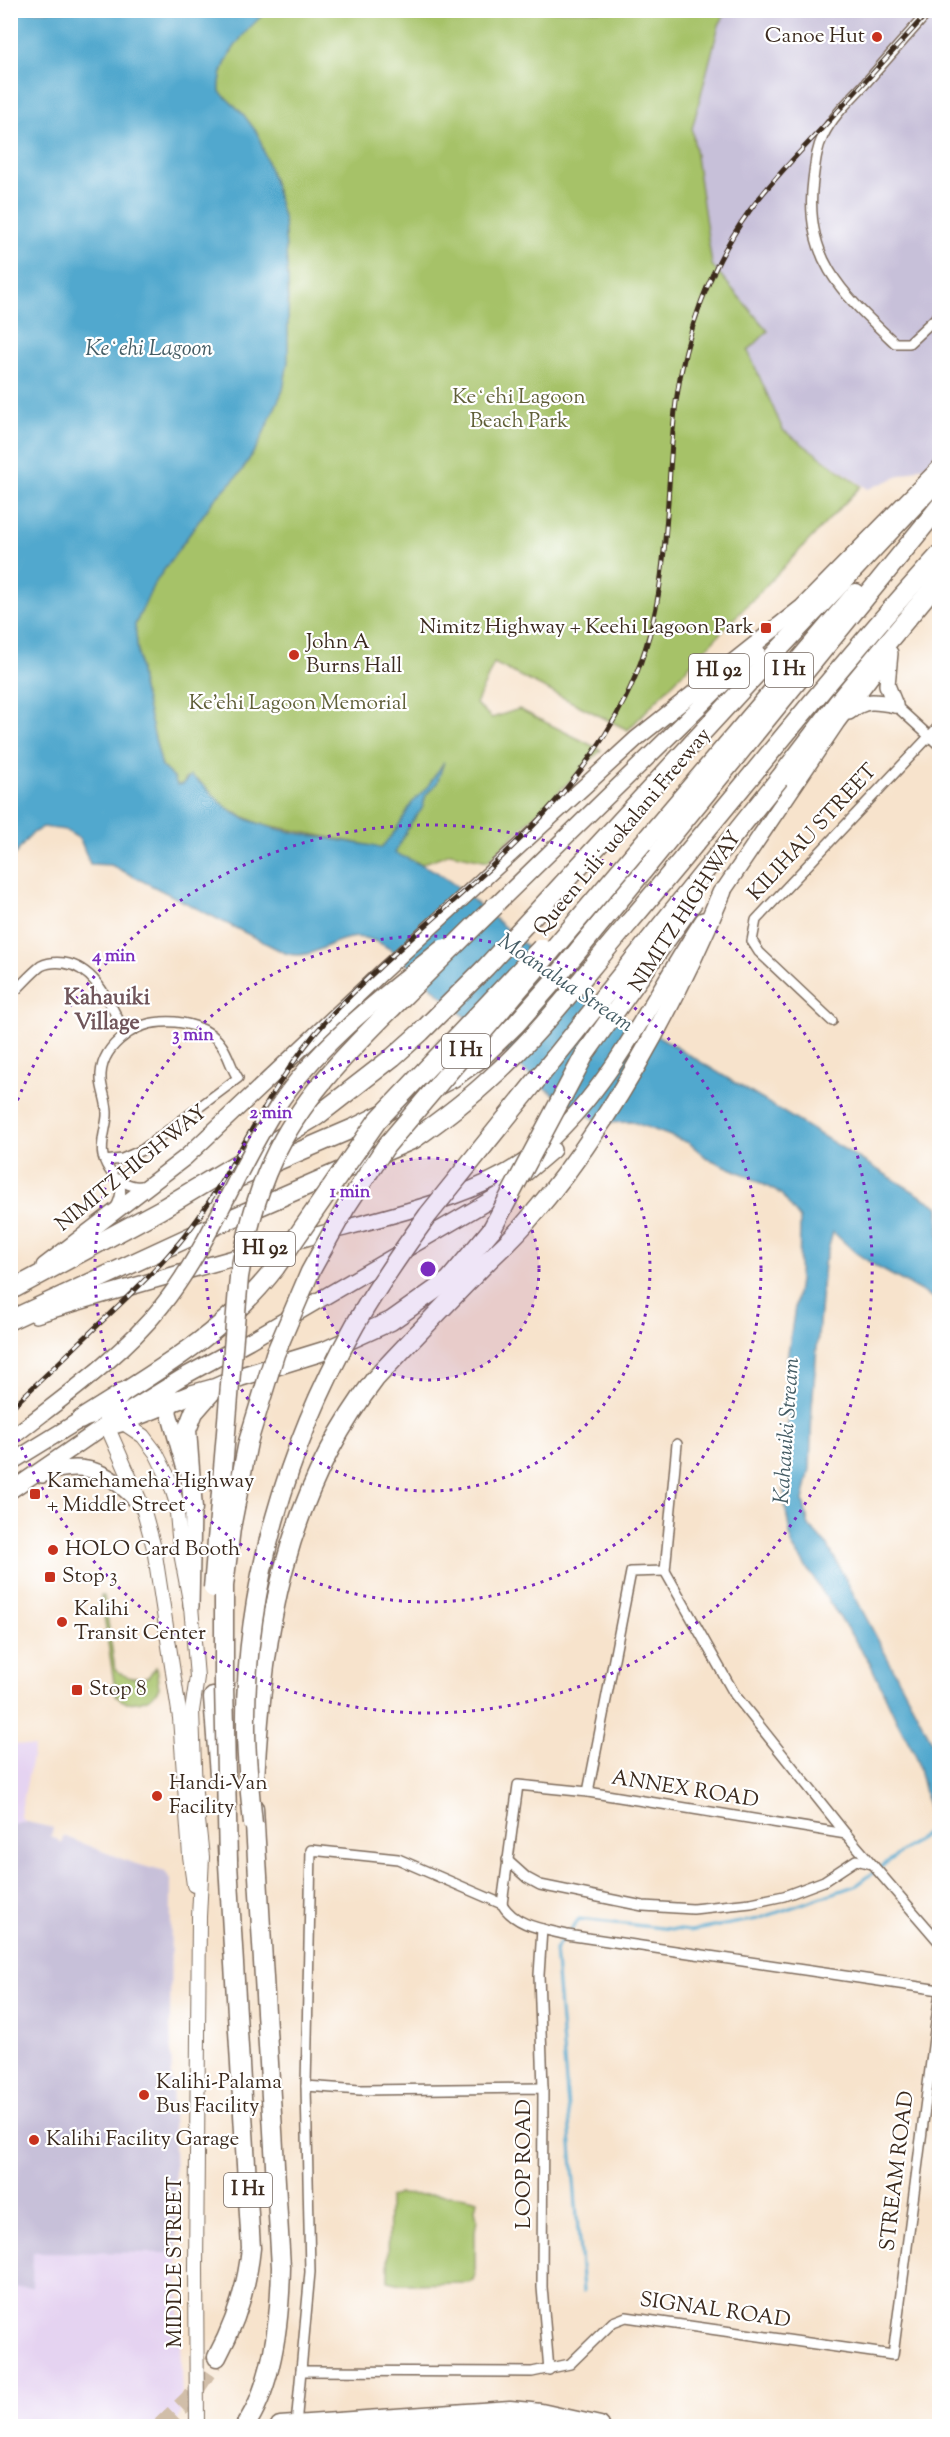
<svg xmlns="http://www.w3.org/2000/svg" width="950" height="2437" viewBox="0 0 950 2437" font-family="'Sorts Mill Goudy',serif">
  <style>
    .built { fill: #e5d3f1 }
    .industrial { fill: #c7c0d9 }
    .green { fill: #a6c268; stroke: #707643; stroke-width: 1.5 }
    .water { fill: #51a8ce; stroke: #466976; stroke-width: 1.5 }
    .lines { fill: none; stroke-linecap: round; stroke-linejoin: round }
    .stream { stroke: #51a8ce; stroke-width: 3 }
    .motorway-tunnel { stroke: #d1bea9; stroke-width: 18; stroke-dasharray: 18 9; stroke-linecap: butt }
    .minor-casing { stroke: #7d6b5b; stroke-width: 12 }
    .secondary-casing { stroke: #7d6b5b; stroke-width: 16 }
    .primary-casing { stroke: #7d6b5b; stroke-width: 18 }
    .motorway-casing { stroke: #7d6b5b; stroke-width: 21 }
    .minor { stroke: #fff; stroke-width: 9 }
    .secondary { stroke: #fff; stroke-width: 14 }
    .primary { stroke: #fff; stroke-width: 15 }
    .motorway { stroke: #fff; stroke-width: 18 }
    .rail-casing { stroke: #3b2a1e; stroke-width: 5 }
    .rail { stroke: #fff; stroke-width: 3; stroke-dasharray: 9; stroke-linecap: butt }
    .primary-bridge-casing { stroke: #7d6b5b; stroke-width: 18; stroke-linecap: butt }
    .motorway-bridge-casing { stroke: #7d6b5b; stroke-width: 21; stroke-linecap: butt }
    .primary-bridge { stroke: #fff; stroke-width: 15 }
    .motorway-bridge { stroke: #fff; stroke-width: 18 }
    .ring { fill: none; stroke: #7b2cbf; stroke-width: 3; stroke-dasharray: 3 6 }
    .poi-dot { fill: #c8321e; stroke: #fff; stroke-width: 2 }
    .labels { text-anchor: middle; dominant-baseline: central; stroke-width: 4.5; stroke-linejoin: round; paint-order: stroke }
    .shield { fill: #fff; stroke: #766a62; stroke-width: 1.5 }
    .shield-label { font-size: 20px; font-weight: bold; fill: #3b2a1e }
    .poi-label { font-size: 21px; fill: #3b2a1e; stroke: #fff; text-anchor: start }
    .park-label { font-size: 21px; fill: #605f38; stroke: #fff }
    .street-label { font-size: 21px; fill: #3b2a1e; stroke: #fff }
    .water-label { font-size: 22px; font-style: italic; fill: #445c64; stroke: #fff }
    .neighbourhood-label { font-size: 22px; font-weight: bold; fill: #70555a; stroke: #fff }
    .centre { fill: #7b2cbf; stroke: #fff; stroke-width: 3 }
    .ring-label { font-size: 18px; text-anchor: middle; font-weight: bold; fill: #7b2cbf; stroke: #fff; stroke-width: 4.5; stroke-linejoin: round; paint-order: stroke }
  </style>
  <rect width="100%" height="100%" fill="#fff"/>
  <filter id="ink" filterUnits="userSpaceOnUse"><feTurbulence type="fractalNoise" baseFrequency=".0167" numOctaves="2"/><feDisplacementMap in="SourceGraphic" scale="12" xChannelSelector="R" yChannelSelector="G"/><feConvolveMatrix kernelMatrix="1 2 1 2 8 2 1 2 1" color-interpolation-filters="sRGB"/></filter>
  <filter id="wash" filterUnits="userSpaceOnUse"><feTurbulence type="fractalNoise" baseFrequency=".008" numOctaves="4" result="noise"/><feDisplacementMap in="SourceGraphic" scale="24" xChannelSelector="R" yChannelSelector="G"/><feGaussianBlur stdDeviation="1.35" result="paint"/><feColorMatrix in="noise" values="0 0 0 0 0 0 0 0 0 0 0 0 0 0 0 0 0 1.4 0 .05"/><feComposite in="paint" operator="in"/></filter>
  <g filter="url(#wash)">
    <rect width="100%" height="100%" fill="#f7e3cc"/>
    <polygon class="built" points="10,1743 34,1747 20,1816 26,1822 53,1828 51,1836 62,1843 63,1836 132,1863 165,1872 171,1879 170,2020 182,2400 181,2413 175,2426 11,2426"/>
    <g class="industrial">
      <polygon points="727,11 939,11 940,453 929,464 868,489 783,430 748,351 768,331 712,265 692,129 719,25"/>
      <polygon points="26,1822 53,1828 51,1836 62,1843 63,1836 132,1863 165,1872 171,1879 170,2020 177,2253 33,2252 32,2287 11,2288 10,1839 13,1824"/>
    </g>
    <g class="green">
      <path d="M268 10 727 11 719 25 692 129 712 265 768 331 748 351 783 430 861 486 628 730 494 663 476 704 492 718 519 709 601 750 488 861 450 853 422 864 367 845 257 823 225 807 198 780 186 778 183 784 177 785 174 778 162 767 141 681 135 625 154 584 213 501 241 472 258 445 283 390 288 361V281L284 221 274 183 258 134 243 114 220 92C217 62 246 28 268 10Z"/>
      <path d="M101 1596H104L115 1669C126 1679 135 1679 148 1677L156 1667 159 1688C152 1702 127 1708 116 1696Z"/>
      <path d="M398 2194C422 2196 455 2192 477 2200L475 2209 477 2219 475 2231V2275L473 2281 468 2283 401 2284 388 2281 389 2198Z"/>
    </g>
    <path class="water" d="M11 11H268C246 28 217 62 220 92L243 114 258 134 274 183 284 221 288 281V361L283 390 258 445 241 472 213 501 154 584 135 625 141 681 162 767 174 778 177 785 183 784 190 776C208 785 218 804 236 814 273 834 339 838 381 848L396 830 412 803 428 786 444 762 437 783 426 795 422 809 411 823 395 853 435 871 459 888 582 994 663 1039 939 1207V1301L877 1267 856 1253 833 1232 824 1264 812 1407 810 1469 803 1500 809 1526 828 1546 939 1755V1893L931 1846 928 1805 916 1756 896 1719 870 1663 792 1546 785 1505 784 1484 788 1423 787 1360 799 1280 800 1219 781 1194 746 1175 707 1158 689 1143 633 1122 601 1123 544 1088 391 950C340 915 325 965 285 953L111 865 90 864 80 839 65 830 43 827 31 834 11 860Z"/>
    <g class="lines">
      <g class="stream">
        <polyline points="571,1929 579,1919 690,1931 758,1919 857,1885 932,1829"/>
        <polyline points="561,1941 555,1949 583,2291"/>
      </g>
    </g>
  </g>
  <g filter="url(#ink)">
    <g class="lines">
      <polyline class="motorway-tunnel" points="161,2426 189,2399 217,2357"/>
      <g class="minor-casing">
        <g id="minor">
          <path d="M930 10C907 36 885 61 863 86 849 101 832 117 823 136 816 150 815 165 813 180 803 259 843 294 895 343H909L940 314"/>
          <polyline points="895,705 940,746"/>
          <path d="M17 989C25 981 33 972 41 966 49 962 56 962 64 963 98 968 111 1008 126 1034"/>
          <polyline points="832,1021 759,952 752,941 756,920 940,725"/>
          <path d="M105 1161 122 1159 142 1150 238 1078C231 1068 229 1056 222 1046 210 1027 182 1020 161 1022 132 1024 99 1048 101 1080 102 1092 108 1103 107 1116 106 1129 100 1143 103 1156 109 1180 131 1181 115 1209"/>
          <path d="M118 1179C128 1185 135 1188 146 1185"/>
          <polyline points="677,1444 665,1571 735,1695 846,1834 940,1943"/>
          <polyline points="588,1792 631,1572 665,1571"/>
          <polyline points="507,1860 527,1878 540,1885 643,1906 693,1909 751,1903 784,1896 824,1881 856,1860 871,1864"/>
          <polyline points="502,1904 518,1785 588,1792 846,1834"/>
          <polyline points="542,1929 539,1975 543,2088"/>
          <path d="M306 2086 311 1850 398 1859 502 1904C515 1926 543 1929 567 1935L940 1990"/>
          <polyline points="301,2371 532,2372 570,2364 613,2322 626,2317 893,2355 940,1992"/>
          <polyline points="296,2425 310,2272 306,2086 360,2090 543,2088 542,2287 549,2370"/>
        </g>
      </g>
      <g class="secondary-casing">
        <g id="secondary">
          <polyline points="122,1422 143,1436 156,1453 169,1479 176,1501 180,1548 191,1606 197,1677 192,1711 195,1793 202,1857 199,1917 196,2268 197,2426"/>
          <polyline points="107,1426 143,1508 154,1548 180,1718 190,1856 194,1885"/>
        </g>
      </g>
      <g class="primary-casing">
        <g id="primary">
          <polyline points="890,653 887,685 895,705"/>
          <path d="M849 712C865 699 875 701 895 705"/>
          <polyline points="717,900 837,722 885,658"/>
          <polyline points="495,906 757,651"/>
          <polyline points="44,1266 186,1157 381,973 637,738 802,607 940,467"/>
          <path d="M36 1315C126 1287 216 1263 306 1238 379 1218 490 1197 545 1145 614 1083 653 996 703 920"/>
          <polyline points="170,1394 169,1413 184,1466"/>
          <polyline points="10,1463 80,1420 91,1417"/>
          <path d="M42 1475C88 1457 114 1475 143 1508"/>
          <polyline points="10,1491 115,1419 181,1378 249,1341 504,1192 553,1150"/>
          <polyline points="191,1499 193,1509 191,1606"/>
        </g>
      </g>
      <g class="motorway-casing">
        <g id="motorway">
          <polyline points="779,779 838,702 940,579"/>
          <polyline points="643,843 856,593"/>
          <polyline points="226,1183 354,1128 453,1078 480,1059 516,1024 551,984 940,506"/>
          <polyline points="15,1288 160,1210 317,1116 393,1057 421,1032 486,967 782,646 940,478"/>
          <path d="M10 1320 196 1234 414 1139C441 1120 468 1100 492 1077 542 1032 583 976 627 925 732 802 831 674 940 554"/>
          <polyline points="123,1392 108,1411 107,1426 122,1422 190,1395 215,1388 240,1377 327,1350 391,1321 449,1280 492,1229"/>
          <path d="M80 1420C149 1376 225 1334 275 1268"/>
          <polyline points="193,1509 187,1430 194,1412 214,1389"/>
          <polyline points="213,1697 219,1775"/>
          <path d="M255 1781C262 1634 284 1498 375 1379 411 1340 448 1302 485 1264 500 1249 516 1235 529 1219 612 1123 673 1008 722 892"/>
          <path d="M217 2357C236 2322 247 2287 251 2248L227 1847"/>
          <path d="M245 2426C273 2385 280 2317 281 2267L254 1808"/>
          <polyline points="280,2426 510,2410 541,2413 600,2426"/>
        </g>
      </g>
      <use href="#minor" class="minor"/>
      <use href="#secondary" class="secondary"/>
      <use href="#primary" class="primary"/>
      <use href="#motorway" class="motorway"/>
      <g class="rail-casing">
        <path id="rail" d="M10 1409C40 1381 69 1353 98 1325 134 1291 170 1258 199 1217 243 1153 273 1079 326 1021 425 912 558 835 625 699 674 601 663 506 676 402 685 335 710 265 750 210 772 180 799 153 825 125 860 87 895 49 930 10"/>
      </g>
      <use href="#rail" class="rail"/>
      <g class="primary-bridge-casing">
        <path id="primary-bridge" d="M10 1439C62 1398 119 1359 161 1307 210 1246 235 1172 277 1107 320 1042 383 996 443 947"/>
      </g>
      <g class="motorway-bridge-casing">
        <g id="motorway-bridge">
          <polyline points="492,1229 585,1054 694,901"/>
          <polyline points="275,1268 377,1121 541,948"/>
          <path d="M213 1588 239 1277C246 1237 255 1197 273 1159 301 1098 348 1052 394 1006 428 972 461 939 495 906"/>
          <path d="M253 1824C250 1792 246 1760 246 1729 244 1589 287 1446 355 1325 377 1287 402 1251 428 1215L779 779"/>
          <polyline points="228,1861 224,1685 224,1586 231,1528 248,1442 275,1354 310,1272 346,1207 386,1146 643,843"/>
        </g>
      </g>
      <use href="#primary-bridge" class="primary-bridge"/>
      <use href="#motorway-bridge" class="motorway-bridge"/>
    </g>
  </g>
  <circle cx="428" cy="1269" r="111" fill="#7b2cbf" fill-opacity=".12"/>
  <g class="ring">
    <circle cx="428" cy="1269" r="111"/>
    <circle cx="428" cy="1269" r="222"/>
    <circle cx="428" cy="1269" r="333"/>
    <path d="M11 1117A444 444 0 1 1 11 1421"/>
  </g>
  <g class="poi-dot">
    <circle cx="877" cy="37" r="6"/>
    <rect x="760" y="622" width="12" height="12" rx="3"/>
    <circle cx="294" cy="655" r="6"/>
    <rect x="29" y="1488" width="12" height="12" rx="3"/>
    <circle cx="53" cy="1550" r="6"/>
    <rect x="44" y="1571" width="12" height="12" rx="3"/>
    <circle cx="62" cy="1622" r="6"/>
    <rect x="71" y="1684" width="12" height="12" rx="3"/>
    <circle cx="157" cy="1796" r="6"/>
    <circle cx="144" cy="2095" r="6"/>
    <circle cx="34" cy="2140" r="6"/>
  </g>
  <g class="labels">
    <g class="shield">
      <rect x="765" y="653" width="48" height="34" rx="4.5"/>
      <rect x="689" y="654" width="60" height="34" rx="4.5"/>
      <rect x="442" y="1034" width="48" height="34" rx="4.5"/>
      <rect x="235" y="1232" width="60" height="34" rx="4.5"/>
      <rect x="224" y="2173" width="48" height="34" rx="4.5"/>
    </g>
    <g class="shield-label">
      <text x="789" y="670">I H1</text>
      <text x="719" y="671">HI 92</text>
      <text x="466" y="1051">I H1</text>
      <text x="265" y="1249">HI 92</text>
      <text x="248" y="2190">I H1</text>
    </g>
    <g class="poi-label">
      <text x="865" y="37" text-anchor="end">Canoe Hut</text>
      <text x="754" y="628" text-anchor="end">Nimitz Highway + Keehi Lagoon Park</text>
      <text x="306" y="643">John A<tspan x="306" dy="24">Burns Hall</tspan></text>
      <text x="47" y="1482">Kamehameha Highway<tspan x="47" dy="24">+ Middle Street</tspan></text>
      <text x="65" y="1550">HOLO Card Booth</text>
      <text x="62" y="1577">Stop 3</text>
      <text x="74" y="1610">Kalihi<tspan x="74" dy="24">Transit Center</tspan></text>
      <text x="89" y="1690">Stop 8</text>
      <text x="169" y="1784">Handi-Van<tspan x="169" dy="24">Facility</tspan></text>
      <text x="156" y="2083">Kalihi-Palama<tspan x="156" dy="24">Bus Facility</tspan></text>
      <text x="46" y="2140">Kalihi Facility Garage</text>
    </g>
    <g class="park-label">
      <text x="519" y="398">Keʻehi Lagoon<tspan x="519" dy="24">Beach Park</tspan></text>
      <text x="298" y="704">Ke'ehi Lagoon Memorial</text>
    </g>
    <g class="street-label">
      <text transform="translate(623 832) rotate(-50)">Queen Liliʻuokalani Freeway</text>
      <text transform="translate(813 833) rotate(-47)">KILIHAU STREET</text>
      <text transform="translate(686 912) rotate(-57)">NIMITZ HIGHWAY</text>
      <text transform="translate(132 1169) rotate(-39)">NIMITZ HIGHWAY</text>
      <text transform="translate(685 1790) rotate(9)">ANNEX ROAD</text>
      <text transform="translate(525 2164) rotate(-90)">LOOP ROAD</text>
      <text transform="translate(898 2171) rotate(-83)">STREAM ROAD</text>
      <text transform="translate(176 2262) rotate(-90)">MIDDLE STREET</text>
      <text transform="translate(715 2311) rotate(8)">SIGNAL ROAD</text>
    </g>
    <g class="water-label">
      <text x="149" y="350">Keʻehi Lagoon</text>
      <text transform="translate(565 984) rotate(34)">Moanalua Stream</text>
      <text transform="translate(788 1431) rotate(-86)">Kahauiki Stream</text>
    </g>
    <g class="neighbourhood-label">
      <text x="107" y="999">Kahauiki<tspan x="107" dy="25">Village</tspan></text>
    </g>
  </g>
  <circle cx="428" cy="1269" r="9" class="centre"/>
  <g class="ring-label">
    <text x="114" y="961">4 min</text>
    <text x="193" y="1040">3 min</text>
    <text x="271" y="1118">2 min</text>
    <text x="350" y="1197">1 min</text>
  </g>
  <rect width="950" height="2437" fill="none" stroke="#fff" stroke-width="36"/>
</svg>
